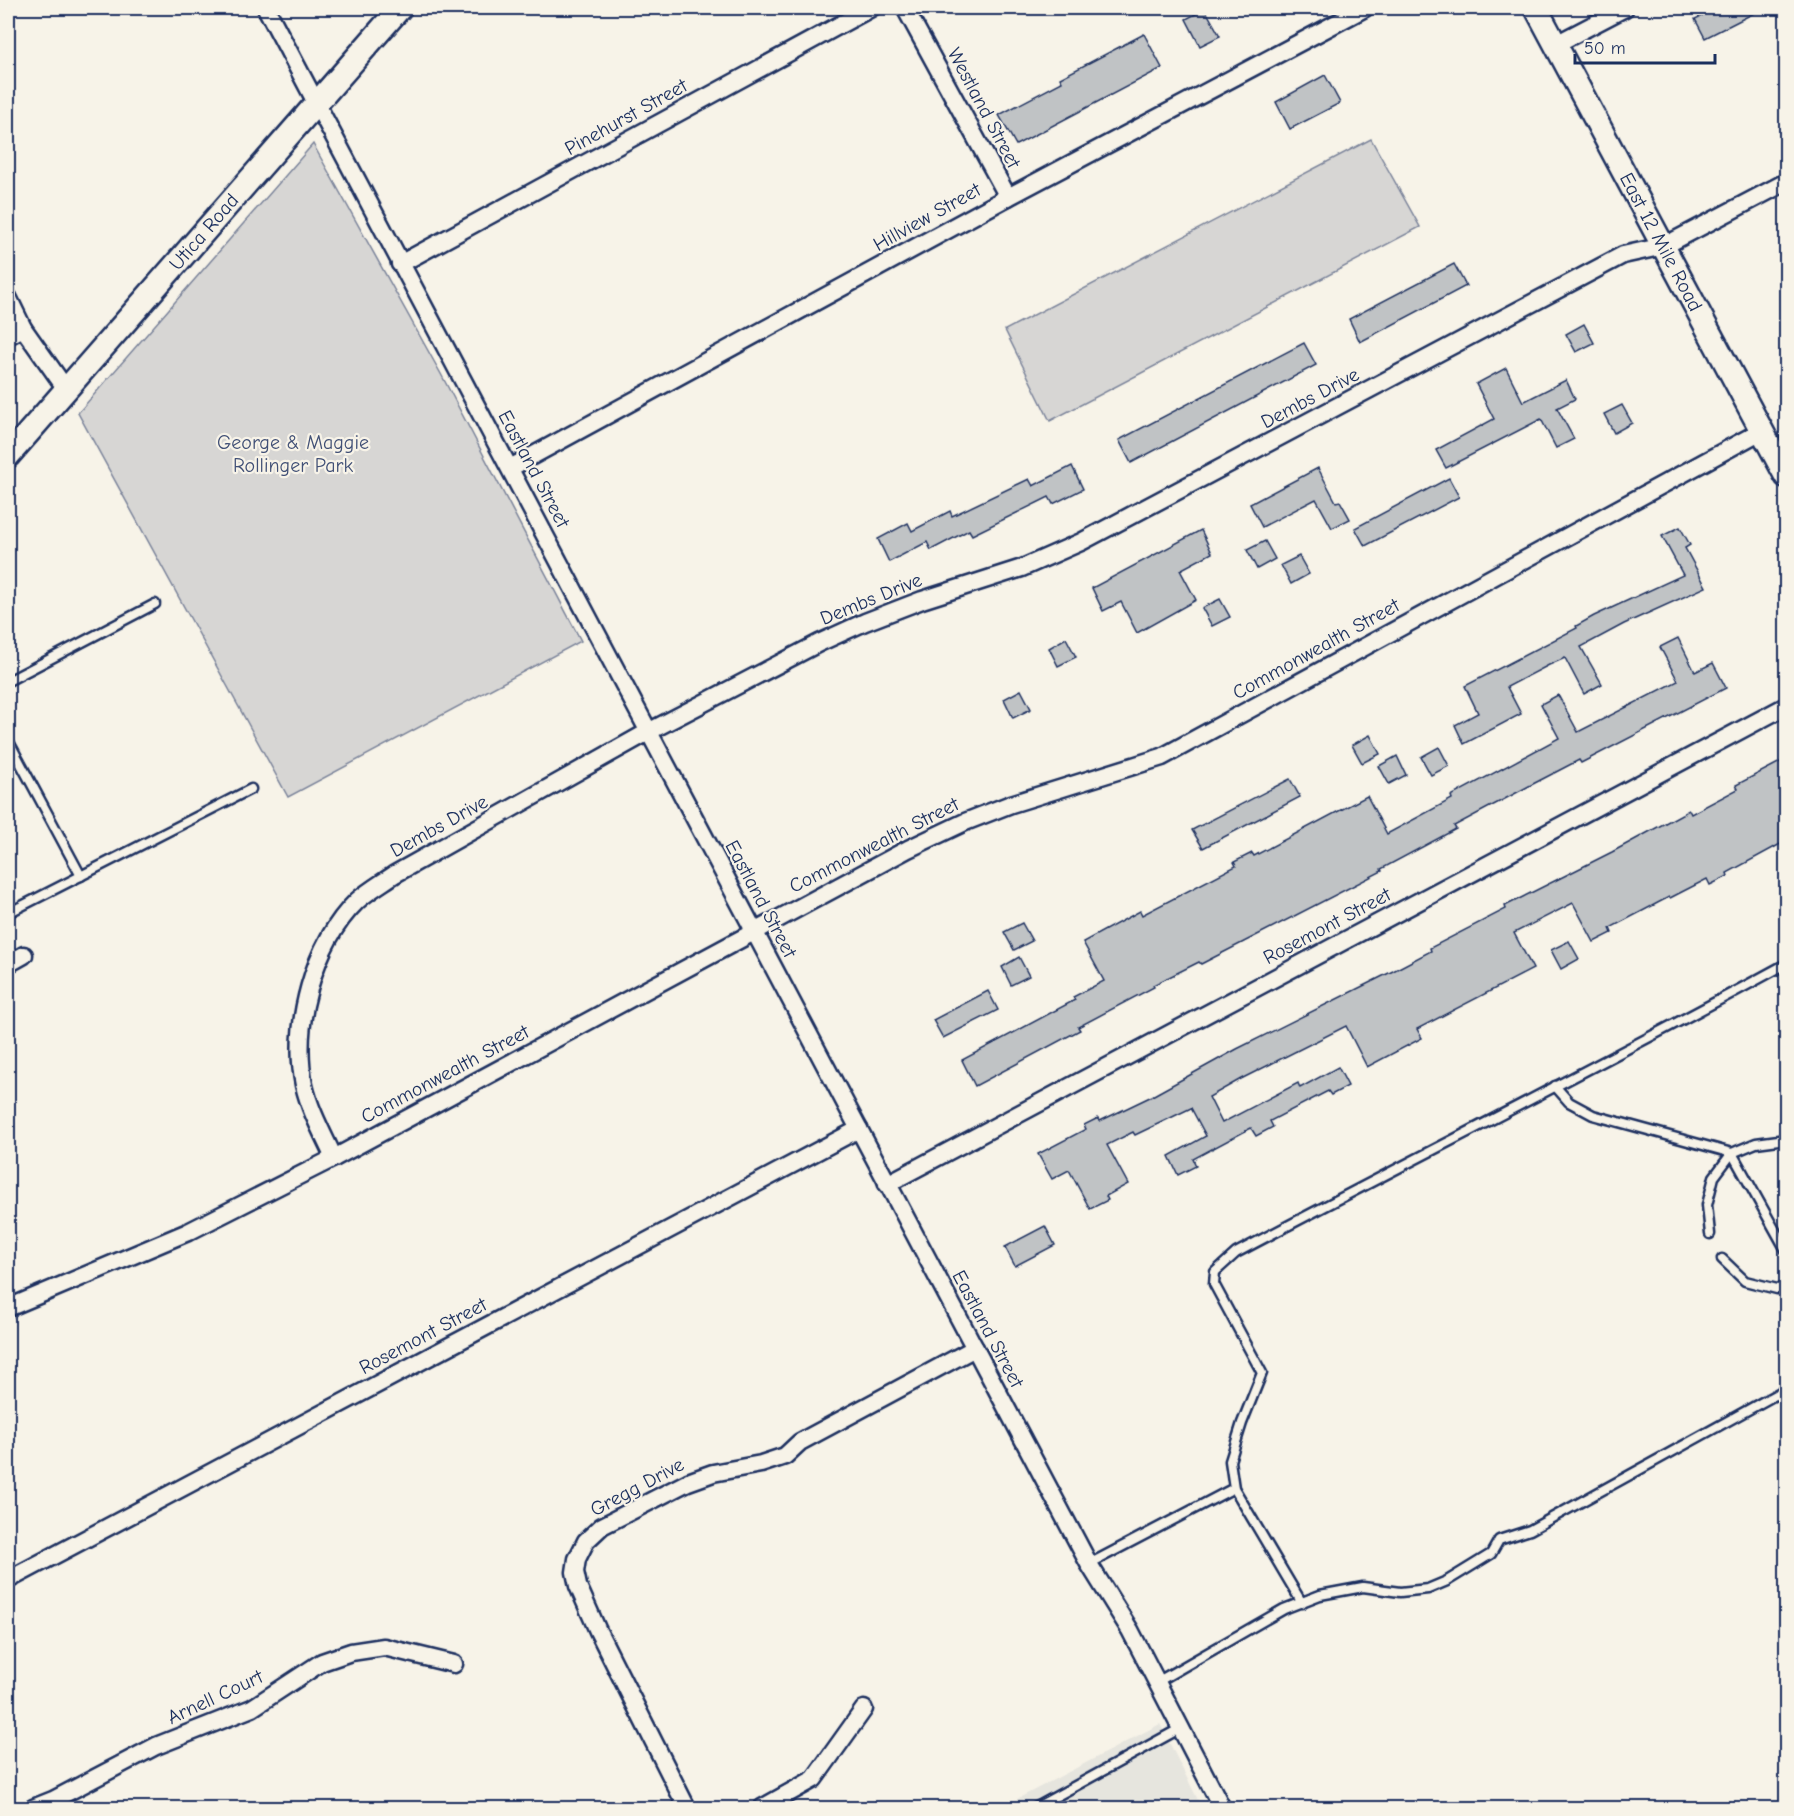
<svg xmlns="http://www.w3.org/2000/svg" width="1794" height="1816" viewBox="0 0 1794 1816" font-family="'Comic Neue',sans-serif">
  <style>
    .built { fill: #e6e5de }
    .green { fill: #d7d6d4; stroke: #798299; stroke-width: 1.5 }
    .building { fill: #c0c3c5; stroke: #1b2f5e; stroke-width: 1.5 }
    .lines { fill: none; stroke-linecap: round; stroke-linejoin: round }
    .lane-casing { stroke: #1b2f5e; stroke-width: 13 }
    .street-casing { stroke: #1b2f5e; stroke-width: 21 }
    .secondary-casing { stroke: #1b2f5e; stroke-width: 27 }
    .lane { stroke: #f7f3e8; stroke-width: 8 }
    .street { stroke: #f7f3e8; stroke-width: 16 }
    .secondary { stroke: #f7f3e8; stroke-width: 22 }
    .labels { text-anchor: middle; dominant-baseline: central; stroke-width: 4.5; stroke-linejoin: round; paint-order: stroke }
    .street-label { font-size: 20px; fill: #1b2f5e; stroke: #f7f3e8 }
    .park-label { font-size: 20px; fill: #415076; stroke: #f7f3e8 }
  </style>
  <rect width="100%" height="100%" fill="#f7f3e8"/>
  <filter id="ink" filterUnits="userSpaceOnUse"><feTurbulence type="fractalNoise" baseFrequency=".0167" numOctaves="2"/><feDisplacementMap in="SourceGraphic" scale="12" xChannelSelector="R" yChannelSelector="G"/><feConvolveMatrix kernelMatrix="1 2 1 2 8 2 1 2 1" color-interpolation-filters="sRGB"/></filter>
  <g filter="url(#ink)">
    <polygon class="built" points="1160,1724 1202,1808 1000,1808"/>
    <g class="green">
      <polygon points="1371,139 1420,227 1050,421 1005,330"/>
      <polygon points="313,144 441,374 581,641 288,797 78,413"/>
    </g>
    <g class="building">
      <polygon points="1718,8 1764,8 1705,38 1695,19"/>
      <polygon points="1205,9 1220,36 1200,46 1186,19"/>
      <polygon points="1144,34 1162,68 1016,145 999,115 1062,82 1060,78"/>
      <polygon points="1325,75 1340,103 1290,129 1276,102"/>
      <polygon points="1454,264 1466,286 1360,342 1349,319"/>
      <polygon points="1584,324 1594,343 1576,352 1566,334"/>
      <polygon points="1304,343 1316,365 1131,463 1119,440"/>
      <polygon points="1506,368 1523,402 1566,380 1575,399 1557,408 1574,439 1556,448 1541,419 1446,468 1436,450 1494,419 1476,384"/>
      <polygon points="1622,405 1632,423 1614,433 1604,414"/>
      <polygon points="1072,466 1083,489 1053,504 1049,497 972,535 969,530 931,550 927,542 889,562 878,539 908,523 912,531 950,511 952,516 1029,479 1033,486"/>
      <polygon points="1318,468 1336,502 1340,501 1350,519 1332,528 1316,499 1262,527 1250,504"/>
      <polygon points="1449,478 1459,497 1365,546 1355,528"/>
      <polygon points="1680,527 1690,545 1685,548 1706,587 1624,624 1581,647 1602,684 1584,694 1565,658 1549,665 1507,687 1521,714 1464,744 1455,725 1478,713 1465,686 1577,628 1576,626 1594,616 1683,575 1662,536"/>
      <polygon points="1201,530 1212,553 1180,570 1196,600 1137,633 1121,602 1103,611 1092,588"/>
      <polygon points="1265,541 1275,559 1257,569 1247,550"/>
      <polygon points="1299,556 1309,574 1291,584 1281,565"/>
      <polygon points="1220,599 1230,617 1212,626 1202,608"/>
      <polygon points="1066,638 1076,657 1058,666 1049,648"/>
      <polygon points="1678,638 1695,672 1713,663 1726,688 1581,763 1579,760 1531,785 1454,826 1456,829 1381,869 1382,871 1201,964 1199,962 1153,985 1154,987 1078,1027 1080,1030 975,1086 962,1060 1075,1000 1073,997 1104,981 1083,942 1140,911 1142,915 1236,866 1234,862 1252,853 1254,856 1367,796 1387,834 1452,799 1451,796 1559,738 1541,704 1558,695 1578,732 1678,681 1660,647"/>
      <polygon points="1021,690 1031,709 1013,718 1004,699"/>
      <polygon points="1370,735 1380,754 1362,763 1352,745"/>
      <polygon points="1439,747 1449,766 1431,775 1421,757"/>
      <polygon points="1397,756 1406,775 1389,784 1379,766"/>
      <polygon points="1786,759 1786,841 1727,873 1728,876 1710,885 1707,879 1670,898 1669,897 1610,928 1612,933 1594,942 1573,903 1514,933 1533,969 1417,1029 1422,1038 1367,1067 1346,1026 1241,1079 1209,1097 1222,1123 1298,1083 1300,1088 1338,1067 1348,1086 1331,1095 1328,1091 1270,1121 1273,1127 1256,1136 1251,1128 1193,1159 1196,1166 1178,1175 1169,1156 1206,1136 1191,1108 1135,1135 1133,1132 1107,1145 1128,1184 1106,1196 1108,1200 1090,1209 1069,1170 1052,1179 1038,1154 1086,1129 1084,1125 1098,1118 1100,1121 1152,1096 1237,1049 1393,971 1431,951 1430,948 1506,909 1505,906 1612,852 1689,810 1691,814 1738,789 1736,785"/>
      <polygon points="1290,779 1300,797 1203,848 1192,830"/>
      <polygon points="1022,923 1032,941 1014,950 1004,932"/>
      <polygon points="1569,941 1579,959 1561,969 1551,950"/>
      <polygon points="1019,957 1029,976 1011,985 1002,967"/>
      <polygon points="988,991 998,1010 943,1038 933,1020"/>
      <polygon points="1045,1226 1055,1245 1015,1266 1005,1247"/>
    </g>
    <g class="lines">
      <g class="lane-casing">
        <g id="lane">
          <polyline points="8,681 155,604"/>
          <polyline points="8,740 81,876"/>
          <polyline points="8,913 251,789"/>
          <polyline points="1555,1086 1569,1102 1593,1115 1732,1153 1786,1250"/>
          <polyline points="1710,1234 1707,1205 1714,1177 1732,1153 1756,1143 1786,1139"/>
          <polyline points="1722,1259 1745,1281 1777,1289 1786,1288"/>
          <polyline points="1089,1564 1234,1488"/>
          <path d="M1302 1603 1234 1488 1230 1461 1242 1423 1262 1373 1214 1284 1215 1272 1236 1253C1419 1156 1605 1063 1786 964"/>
          <polyline points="1157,1682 1284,1609 1320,1595 1363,1587 1400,1592 1428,1589 1447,1581 1491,1554 1499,1540 1530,1530 1786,1389"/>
          <polyline points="1035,1808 1181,1728"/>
        </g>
      </g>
      <g class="street-casing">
        <g id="street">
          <polyline points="266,8 1089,1564 1130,1630 1222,1808"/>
          <polyline points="905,8 1008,197"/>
          <polyline points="1556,44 1625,8"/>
          <polyline points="400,264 871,8"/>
          <polyline points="8,297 23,328 66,389"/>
          <polyline points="8,336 23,328"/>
          <polyline points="510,468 1008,197 1365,8"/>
          <polyline points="8,964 24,955"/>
          <path d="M334 1158C323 1134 310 1111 304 1085 292 1025 313 944 357 901 368 891 382 883 395 874L648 732 819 643 865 622 922 600 1022 568 1081 542 1623 255 1664 246 1786 182"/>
          <polyline points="887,1184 1786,706"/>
          <polyline points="8,1308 188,1232 334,1158 908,849 965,822 1011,804 1162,757 1763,430"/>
          <polyline points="8,1580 859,1129"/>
          <polyline points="33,1808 53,1800 156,1746 252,1708 322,1662 351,1652 384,1647 454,1664"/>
          <polyline points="687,1808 598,1631 578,1586 575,1572 577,1559 586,1541 602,1526 688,1482 713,1473 761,1464 785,1456 800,1442 975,1348"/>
          <polyline points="762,1808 814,1779 864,1709"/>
        </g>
      </g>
      <g class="secondary-casing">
        <g id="secondary">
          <polyline points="1536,8 1786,476"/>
          <polyline points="8,456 400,8"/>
        </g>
      </g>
      <use href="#lane" class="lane"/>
      <use href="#street" class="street"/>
      <use href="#secondary" class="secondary"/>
    </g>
  </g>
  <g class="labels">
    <g class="street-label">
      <text transform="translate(984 108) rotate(62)">Westland Street</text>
      <text transform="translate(626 117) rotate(-29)">Pinehurst Street</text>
      <text transform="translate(927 217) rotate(-29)">Hillview Street</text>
      <text transform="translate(204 232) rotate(-49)">Utica Road</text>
      <text transform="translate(1661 242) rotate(62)">East 12 Mile Road</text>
      <text transform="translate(1310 398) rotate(-28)">Dembs Drive</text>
      <text transform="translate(534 469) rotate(62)">Eastland Street</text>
      <text transform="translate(871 599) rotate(-22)">Dembs Drive</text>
      <text transform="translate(1316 649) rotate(-29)">Commonwealth Street</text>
      <text transform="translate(439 826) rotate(-29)">Dembs Drive</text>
      <text transform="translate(874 845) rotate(-27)">Commonwealth Street</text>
      <text transform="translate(761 899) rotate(62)">Eastland Street</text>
      <text transform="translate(1327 926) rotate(-28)">Rosemont Street</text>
      <text transform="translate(445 1074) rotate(-28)">Commonwealth Street</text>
      <text transform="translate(988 1329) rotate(62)">Eastland Street</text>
      <text transform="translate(423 1336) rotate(-28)">Rosemont Street</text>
      <text transform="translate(637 1487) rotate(-28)">Gregg Drive</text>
      <text transform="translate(215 1697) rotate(-25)">Arnell Court</text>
    </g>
    <g class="park-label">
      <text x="293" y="442">George &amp; Maggie<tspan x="293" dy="23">Rollinger Park</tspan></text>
    </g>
  </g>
  <rect width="1794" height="1816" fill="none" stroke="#f7f3e8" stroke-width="30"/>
  <rect x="15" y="15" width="1764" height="1786" fill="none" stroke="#1b2f5e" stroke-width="2" filter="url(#ink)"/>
  <path d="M1575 54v9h140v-9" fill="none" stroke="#1b2f5e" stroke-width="3"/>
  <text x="1584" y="54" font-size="18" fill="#1b2f5e" stroke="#f7f3e8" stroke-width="4.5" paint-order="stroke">50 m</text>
</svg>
